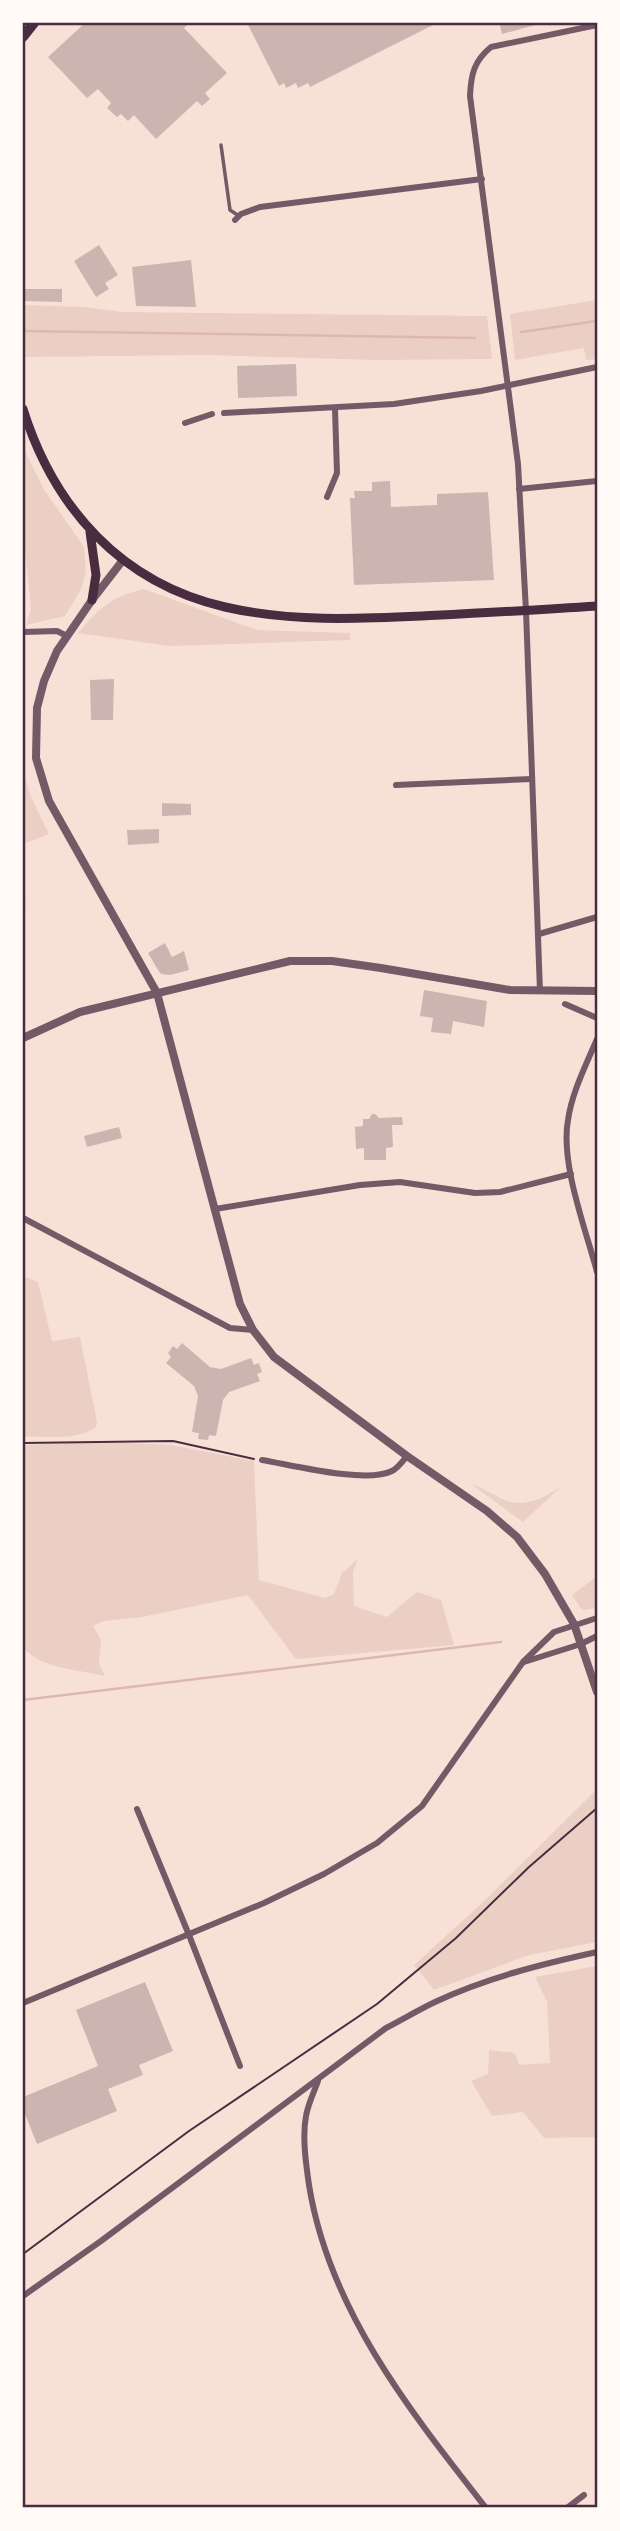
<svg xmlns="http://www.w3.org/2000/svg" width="620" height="2531" viewBox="0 0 620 2531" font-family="Raleway,sans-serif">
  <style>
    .green { fill: #ebcfc5 }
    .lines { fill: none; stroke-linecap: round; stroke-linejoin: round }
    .stream { stroke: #dcb8b0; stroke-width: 2.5 }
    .building { fill: #ccb4b1 }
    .path { stroke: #4a2c40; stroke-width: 2 }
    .service { stroke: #755966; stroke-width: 3.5 }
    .minor { stroke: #755966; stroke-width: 6 }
    .tertiary { stroke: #755966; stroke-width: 8 }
    .secondary { stroke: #4a2c40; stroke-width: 9 }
    .primary { stroke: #4a2c40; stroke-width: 10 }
    .neatline { fill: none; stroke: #4a2c40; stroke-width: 2.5 }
  </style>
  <rect width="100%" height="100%" fill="#f7e1d7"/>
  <g class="green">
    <polygon points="597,300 597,359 586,360 584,348 515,360 510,314"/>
    <polygon points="23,305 83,307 122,312 487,316 492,359 377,360 204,355 24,357"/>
    <polygon points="23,447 43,488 84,547 86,572 81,589 65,616 26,625 31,609 23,530"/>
    <path d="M144 589 257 630 350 633V640L170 646 78 633C100 608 110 597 144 589Z"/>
    <polygon points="23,771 31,797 49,834 23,844 26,909 23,908"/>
    <path d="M23 1276 38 1282 52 1341 80 1337 97 1422 96 1427C79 1441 44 1436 23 1437Z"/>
    <path d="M101 1442 171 1445 254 1461 259 1580 325 1598 334 1594 342 1573 358 1559 353 1572 354 1606 387 1617 417 1592 441 1600 454 1645 296 1659 248 1595 142 1617 104 1621 93 1626 101 1640 99 1664 105 1676C76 1669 45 1670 23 1648V1445Z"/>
    <path d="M471 1484C483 1488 492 1494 502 1499 524 1509 542 1498 561 1487L523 1522Z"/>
    <polygon points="597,1576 597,1608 582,1610 572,1595"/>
    <polygon points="597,1789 597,1942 529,1955 434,1990 414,1965 482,1903"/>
    <polygon points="597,1966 597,2137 544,2138 523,2112 492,2116 471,2081 488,2074 489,2050 515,2053 519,2065 550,2063 547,2002 535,1977"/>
  </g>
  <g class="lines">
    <g class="stream">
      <polyline points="23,331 475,338"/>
      <polyline points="521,332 597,321"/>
      <polyline points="23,1700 501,1642"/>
    </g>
  </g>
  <g class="building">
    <polygon points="85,23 189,23 184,28 227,73 205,93 210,99 202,106 197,101 156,139 134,115 128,121 121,114 117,117 107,108 111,103 98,89 87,98 48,57"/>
    <polygon points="247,23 437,23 310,87 308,83 298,88 296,83 286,88 284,83 279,86"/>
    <polygon points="511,23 539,23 539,24 502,34 500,25"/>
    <polygon points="99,245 118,275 105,283 109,289 96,297 74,261"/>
    <polygon points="191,260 196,307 136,306 132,267"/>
    <polygon points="23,289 62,289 62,302 23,301"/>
    <polygon points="296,364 297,396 238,398 237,366"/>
    <polygon points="390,481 391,507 437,505 437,494 488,492 494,580 354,585 350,498 355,498 354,491 372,491 372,482"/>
    <polygon points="114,679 113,720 91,720 90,680"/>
    <polygon points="162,803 191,804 191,815 162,816"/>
    <polygon points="159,829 159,843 128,845 127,830"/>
    <polygon points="165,943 172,957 184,951 189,970 170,975 161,974 158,970 148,953"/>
    <polygon points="424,990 487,1001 484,1027 453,1021 451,1034 431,1032 433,1018 420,1016"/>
    <polygon points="372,1114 375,1114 379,1118 402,1117 403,1125 392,1125 393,1147 386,1148 386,1160 364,1160 364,1148 356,1149 355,1127 363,1126 363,1119 369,1119"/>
    <polygon points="119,1127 122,1138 87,1147 84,1136"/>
    <polygon points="182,1343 210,1367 221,1369 251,1358 254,1365 259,1363 262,1372 257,1374 260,1381 229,1392 223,1400 216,1436 209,1435 208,1440 198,1439 199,1433 192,1432 198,1396 194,1386 166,1363 171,1357 168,1353 173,1346 177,1349"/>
    <polygon points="145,1982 173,2051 139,2065 143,2075 108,2089 117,2111 37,2144 23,2109 23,2097 98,2066 76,2010"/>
  </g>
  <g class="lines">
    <g class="path">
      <polyline points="23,1443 173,1441 254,1459"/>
      <polyline points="23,2254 189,2131 377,2004 456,1938 529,1867 597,1808"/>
    </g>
    <polyline class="service" points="221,145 230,210 239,216"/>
    <g class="minor">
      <polyline points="235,220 241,214 260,207 482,179"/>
      <polyline points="224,413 394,404 481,391 597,367"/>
      <polyline points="185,423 212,414"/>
      <polyline points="519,489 597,481"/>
      <polyline points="327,497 337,473 335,409"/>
      <polyline points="23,632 57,631 67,636"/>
      <polyline points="396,785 531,779"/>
      <polyline points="539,934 597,917"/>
      <path d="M540 991 526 611 518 464 470 96C471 74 474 61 491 47L597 25"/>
      <polyline points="565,1004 597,1018"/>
      <path d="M597 1039C586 1065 572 1092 568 1120 560 1163 586 1230 597 1272"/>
      <polyline points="215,1209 360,1185 400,1182 475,1193 500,1192 571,1174"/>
      <polyline points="23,1218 230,1328 253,1330"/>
      <path d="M262 1460C292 1465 366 1484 392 1471 398 1468 403 1461 407 1456"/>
      <polyline points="524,1662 581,1644 597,1636"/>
      <polyline points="137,1809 189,1935 240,2066"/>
      <polyline points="23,2003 264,1903 324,1874 377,1843 422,1806 523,1662 554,1632 597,1618"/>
      <path d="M318 2081C314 2092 308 2104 306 2116 302 2137 306 2164 309 2185 329 2310 410 2411 486 2508"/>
      <path d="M23 2296 101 2241 386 2028C402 2020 418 2010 435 2002 486 1978 542 1964 597 1952"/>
      <polyline points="567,2508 584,2495"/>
    </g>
    <g class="tertiary">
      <polyline points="123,560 92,600 57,651 44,681 37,708 36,758 49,801 157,993 240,1304 253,1330 274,1357 407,1456 487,1511 517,1537 545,1574 574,1624 597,1692"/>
      <polyline points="23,1038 80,1012 290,961 332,961 381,968 510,990 597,991"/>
    </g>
    <g class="secondary">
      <path d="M23 409C54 508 121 583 225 607 290 622 356 619 422 616 480 613 539 610 597 606"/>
      <polyline points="90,532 96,575 92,600"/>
    </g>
    <polyline class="primary" points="23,37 34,23"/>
  </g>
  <rect width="620" height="2531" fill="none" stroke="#fffaf5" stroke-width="49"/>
  <rect x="24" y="24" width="572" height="2482" class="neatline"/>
</svg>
